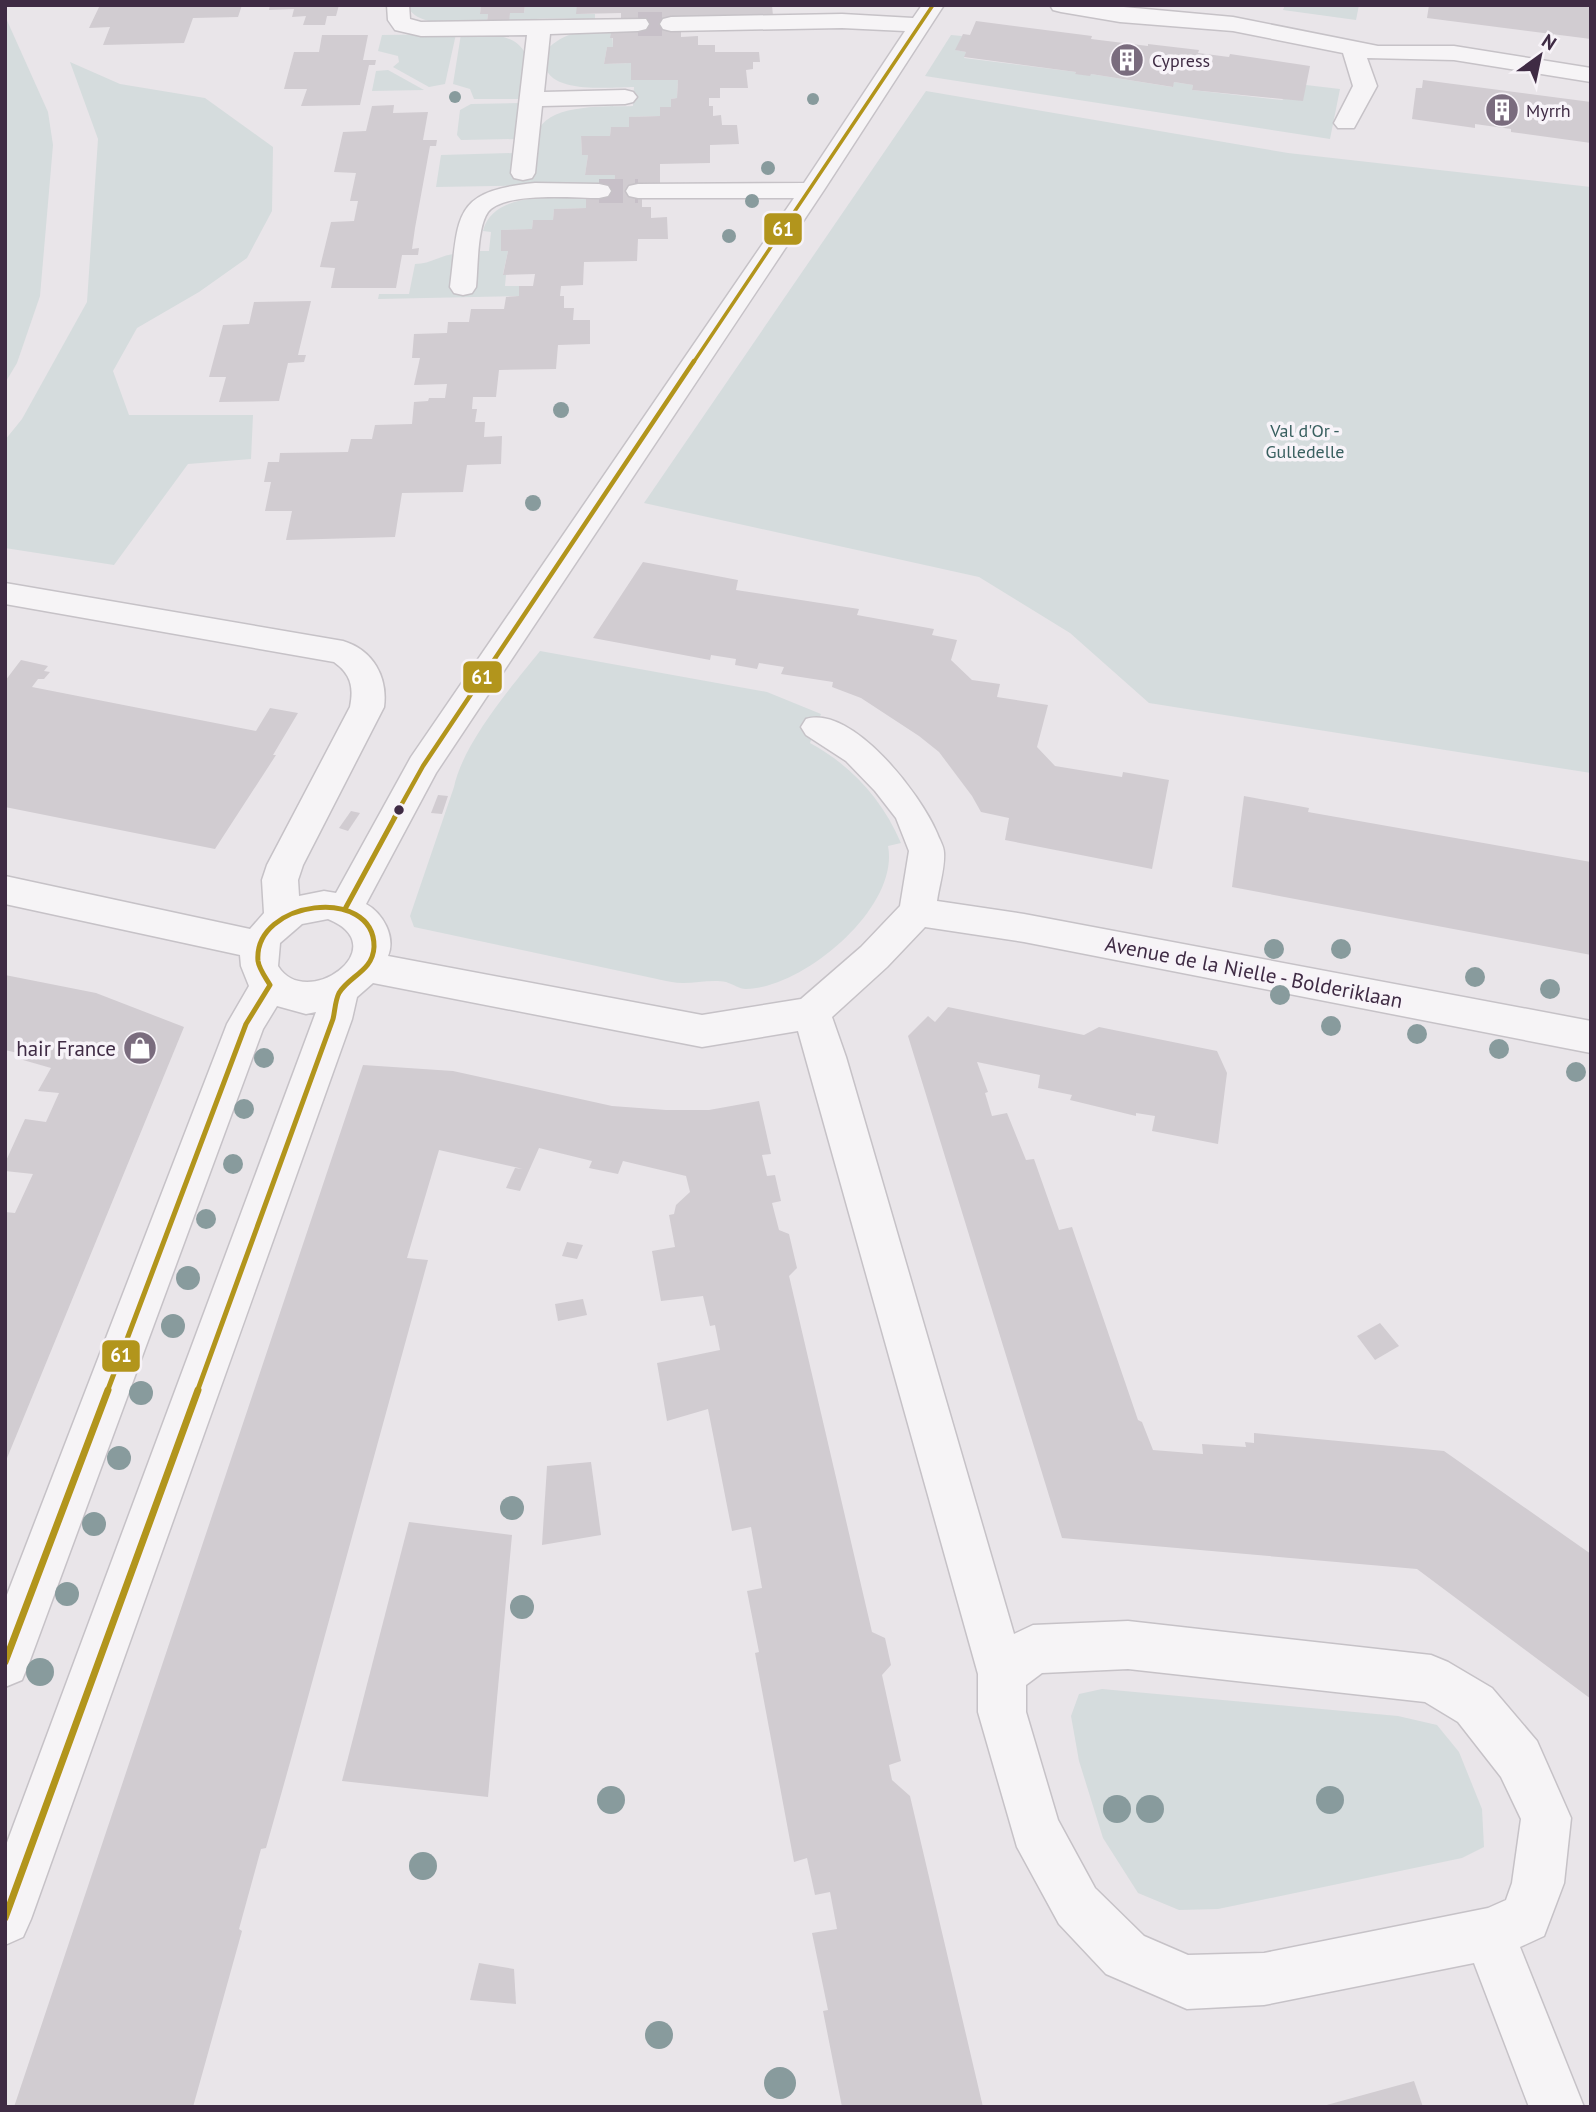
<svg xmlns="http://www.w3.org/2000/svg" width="1596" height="2112" viewBox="0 0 1596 2112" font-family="'PT Sans',sans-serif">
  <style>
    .green { fill: #d5dcdd }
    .building { fill: #d1ccd1 }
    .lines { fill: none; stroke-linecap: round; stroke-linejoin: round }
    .minor-tunnel { stroke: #c7c0c8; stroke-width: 24; stroke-dasharray: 24 12; stroke-linecap: butt }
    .minor-casing { stroke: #c6c2c7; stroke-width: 3 }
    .minor { fill: #f6f4f6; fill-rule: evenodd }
    .bus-1-far3-casing { stroke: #f7f3f8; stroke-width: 7 }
    .bus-1-far2-casing { stroke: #f7f3f8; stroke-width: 9 }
    .bus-1-far1-casing { stroke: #f7f3f8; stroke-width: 10 }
    .bus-1-casing { stroke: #f7f3f8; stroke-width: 12 }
    .bus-1-far3 { stroke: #b2951c; stroke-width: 3.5 }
    .bus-1-far2 { stroke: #b2951c; stroke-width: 4.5 }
    .bus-1-far1 { stroke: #b2951c; stroke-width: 5 }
    .bus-1 { stroke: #b2951c; stroke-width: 7 }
    .tree { fill: #889b9d }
    .bus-dot { fill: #3f2b44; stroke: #f7f3f8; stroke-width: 2.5 }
    .labels { text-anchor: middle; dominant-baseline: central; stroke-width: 7; stroke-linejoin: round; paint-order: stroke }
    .far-poi-label { font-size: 18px; fill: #3f2b44; stroke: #f7f3f8; text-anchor: start }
    .far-park-label { font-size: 18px; fill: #385f5f; stroke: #f7f3f8 }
    .street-label { font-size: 21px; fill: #3f2b44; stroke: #f7f3f8 }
    .poi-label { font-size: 21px; fill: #3f2b44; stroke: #f7f3f8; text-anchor: end }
    .line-badge { stroke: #f7f3f8; stroke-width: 2.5 }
    .badge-label { font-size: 19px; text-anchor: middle; font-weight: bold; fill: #fff }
  </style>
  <rect width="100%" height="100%" fill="#e9e5e9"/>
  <g class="green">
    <path d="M408 5H481L480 13 488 14 487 22H508L510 13H524L525 6 577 5V14H595V19C579 20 537 16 523 21 506 26 412 33 408 5Z"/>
    <polygon points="1285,5 1359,5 1356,20 1283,10"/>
    <polygon points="5,16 48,112 53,145 40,296 17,363 5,383"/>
    <path d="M612 29 613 47H607L604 64 631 63V80H678L677 98 671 99V107H660V116L630 117 629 127H611L610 136 581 137 582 155H588L585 175H615L614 184 436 187 441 155 514 153 511 173H533C535 160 534 141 539 129 553 103 608 107 633 106L634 87C614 87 553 94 546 68 544 63 545 56 546 51 563 31 587 30 612 29Z"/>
    <polygon points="456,34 445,84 429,87 393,67 399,62 398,56 378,51 382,35"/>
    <path d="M461 34C482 35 514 31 525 53L520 99H474L470 89 453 84Z"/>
    <polygon points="951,35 962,36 956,50 966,52 964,58 1076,72 1075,74 1091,74 1172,87 1174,82 1193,85 1192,90 1282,100 1306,85 1340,89 1330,139 925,76"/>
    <polygon points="70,62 120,84 205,98 273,147 272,211 247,258 199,292 137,328 113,371 129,415 253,415 251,459 188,464 114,565 5,548 5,440 22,419 87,302 98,139"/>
    <polygon points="388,70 424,90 372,91 376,71"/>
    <polygon points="926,91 1288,153 1591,187 1591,773 1149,703 1070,633 979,577 644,503"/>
    <polygon points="520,103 516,139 461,140 457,135 460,110 471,104"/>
    <path d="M586 197V208L554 209 553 220H533L532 229 501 230V251H508L503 274 506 275 505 286H519V296L378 299 379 294H409L415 264C432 264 441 254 457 254L475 287 480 251H489L491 232 483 231C493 191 555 198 586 197Z"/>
    <path d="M540 651 767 692 821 714 810 743C852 766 882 799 901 843L888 846C900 907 804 988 746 989 739 989 733 984 726 982 713 979 697 983 683 983 675 983 666 981 657 979L414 927 410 916 454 787C463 743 512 686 540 651Z"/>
    <polygon points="1102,1689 1398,1716 1437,1725 1459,1752 1482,1809 1484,1847 1462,1858 1218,1909 1179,1910 1138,1893 1103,1838 1079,1761 1071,1716 1079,1694"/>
  </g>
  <g class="building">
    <polygon points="100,5 242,5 238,17 193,18 184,43 103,45 110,27 89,28"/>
    <polygon points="270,5 339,5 336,16 327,16 325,25 303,25 306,16 292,17 294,9 269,10"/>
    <polygon points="481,5 525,5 524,13 510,13 509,22 487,22 488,14 480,14"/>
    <polygon points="577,5 772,5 773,16 681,28 681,37 698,36 698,45 715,45 715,52 759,52 760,62 753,62 753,69 746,70 748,88 720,88 720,98 709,98 709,106 713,106 713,116 721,115 722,125 737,125 739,144 710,145 710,163 660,164 660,185 642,197 642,207 651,207 651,218 667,217 668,239 638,239 637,261 584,262 583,285 561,286 560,296 564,296 564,308 574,308 573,320 590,320 590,344 558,345 556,369 499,370 496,397 473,397 472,409 477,409 475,422 485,422 484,437 502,436 501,464 467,465 463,492 402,493 395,537 286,540 292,511 265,511 271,482 264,482 268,462 279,462 280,453 348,452 351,439 372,439 375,425 412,424 414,402 428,401 429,398 445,398 447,384 414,385 420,358 412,358 414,334 447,333 448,322 469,322 471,309 504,309 506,297 519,296 519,286 533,286 535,274 503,275 508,251 501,251 501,230 532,229 533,220 553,220 554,209 586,208 586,197 599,186 614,186 615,175 585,175 588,155 582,155 581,136 610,136 611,127 629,127 629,117 660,116 660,107 671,107 671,99 677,98 678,80 631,80 631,63 604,64 607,47 613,47 613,38 610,38 612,29 621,21 621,13 576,14"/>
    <polygon points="1429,5 1591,5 1591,39 1427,18"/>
    <polygon points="976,21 1092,36 1091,39 1148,46 1148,44 1199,50 1198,53 1229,57 1230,54 1310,66 1303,101 1192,90 1193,85 1174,82 1173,87 1091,74 1090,76 1075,74 1076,72 964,57 966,52 955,50 963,34 970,35"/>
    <polygon points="322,35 368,35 363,60 376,60 375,65 369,65 360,105 301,106 307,89 284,89 294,52 319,52"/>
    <polygon points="1423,80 1591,102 1591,143 1511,132 1511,129 1475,124 1475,128 1412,119 1416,88 1422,88"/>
    <polygon points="394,105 393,113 428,112 423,140 437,140 436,146 430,146 415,228 412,249 419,248 418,255 402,255 396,288 331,288 335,268 320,267 331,222 354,221 358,201 350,201 356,173 334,172 343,132 366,131 372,106"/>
    <polygon points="311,301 298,355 306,355 304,362 288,363 279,401 219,402 226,377 209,377 223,325 249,324 254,302"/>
    <polygon points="643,562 738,580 736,590 859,609 857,615 934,629 932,635 957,640 951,660 972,680 1000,684 997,697 1048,705 1037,747 1055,766 1122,777 1123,772 1169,780 1152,869 1005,840 1009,818 981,812 972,796 939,752 919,736 861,698 832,687 833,682 781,674 784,667 759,663 757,669 735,665 736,659 711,655 710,660 593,638"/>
    <polygon points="21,660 48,666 44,671 50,672 44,679 38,679 32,687 256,731 270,708 298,713 273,755 276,755 215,849 5,807 5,681"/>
    <polygon points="438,795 448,796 442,814 431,813"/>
    <polygon points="1244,796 1309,808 1308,812 1591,862 1591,955 1232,887"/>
    <polygon points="351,811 360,813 348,831 339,828"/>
    <polygon points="5,975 96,993 184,1027 5,1463 5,1212 15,1213 33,1174 5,1171 5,1163 25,1119 46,1122 59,1093 38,1091 51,1068 23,1060 26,1055 5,1050"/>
    <polygon points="948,1007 1084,1035 1099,1027 1217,1051 1227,1073 1218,1144 1152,1131 1155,1116 1136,1113 1136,1116 1070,1100 1072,1095 1038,1088 1040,1075 977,1062 988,1092 985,1093 992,1116 1007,1113 1026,1160 1034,1159 1059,1230 1072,1227 1138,1420 1142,1422 1153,1450 1203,1454 1202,1444 1246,1447 1245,1442 1254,1443 1254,1433 1444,1451 1591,1554 1591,1699 1417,1569 1062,1538 908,1036 928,1016 935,1022"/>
    <polygon points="363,1065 453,1071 612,1106 666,1110 709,1110 759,1101 771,1154 762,1155 767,1176 775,1175 781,1201 772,1203 779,1230 789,1234 797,1268 789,1276 790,1280 872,1632 885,1638 891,1665 882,1675 901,1761 889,1765 892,1780 910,1796 983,2107 842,2107 823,2011 828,2010 812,1933 837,1929 830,1892 815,1895 807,1858 794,1862 755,1653 759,1652 747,1591 762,1588 751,1527 732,1531 708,1409 667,1421 657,1363 720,1350 715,1325 710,1326 703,1296 661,1301 652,1251 675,1247 669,1215 674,1214 676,1205 690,1192 686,1176 623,1161 618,1174 589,1168 592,1161 539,1148 520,1191 506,1188 515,1168 523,1169 439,1150 407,1258 428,1260 291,1759 266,1848 261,1849 239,1929 242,1931 193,2107 14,2107"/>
    <polygon points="567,1242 583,1245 577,1259 562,1256"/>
    <polygon points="583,1299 587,1315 558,1321 555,1304"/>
    <polygon points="1380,1323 1399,1346 1375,1360 1357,1336"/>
    <polygon points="591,1462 601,1535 542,1545 547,1466"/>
    <polygon points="409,1522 512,1535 488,1797 342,1781"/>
    <polygon points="479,1963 514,1969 516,2004 470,2000"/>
    <polygon points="1414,2081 1423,2107 1324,2107 1323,2106"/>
  </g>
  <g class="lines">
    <g class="minor-tunnel">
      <polyline points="638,24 671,24"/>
      <polyline points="599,191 638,191"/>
    </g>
    <g class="minor-casing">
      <g id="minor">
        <polygon points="387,5 409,5 410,19 421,22 646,19 649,24 646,29 638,31 550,34 544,92 625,90 633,92 637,97 633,102 625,104 542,106 535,173 532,178 523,180 514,178 511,173 527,35 421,36 395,30 388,20"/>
        <path d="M922 5H944L824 190 436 773 366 904C383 913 396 937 388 956L702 1015 801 999 861 947 900 906 909 851 896 818 875 791 846 761 806 735 801 727 806 719C853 705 921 795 937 833 939 839 944 846 944 853 945 868 939 886 937 901L1024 914 1591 1021V1053L1024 942 925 927 887 967 832 1017 846 1057 1014 1634 1033 1625 1128 1621 1431 1655 1448 1662 1492 1688 1537 1741 1571 1818 1564 1883 1544 1936 1520 1947 1584 2107H1529L1474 1963 1264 2005 1187 2009 1106 1974 1059 1924 1017 1847 978 1712V1674L798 1031 702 1047 373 983 357 997 352 1019 31 1919 23 1937 5 1945V1848L316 1012 306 1014 277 1006 263 1029 29 1663 22 1680 5 1687V1600L227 1024 249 986 241 966 240 955 5 904V876L250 929 264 913 262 880 267 865 350 707C354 687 351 674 334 662L5 604V583L343 641C373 650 388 677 384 707L303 865 298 880 299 896 324 891 336 893 411 757 794 198H638L629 196 626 191 629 186 638 184 804 183 905 31 842 28 671 31 663 29 660 24 663 19 671 17 842 14 913 18ZM328 919C397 947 306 1012 278 966L280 943 302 924ZM1128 1669 1425 1702 1458 1722 1501 1777 1521 1819 1512 1883 1506 1900 1488 1908 1264 1953 1188 1955 1144 1936 1095 1888 1058 1820 1026 1712V1685L1042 1673Z"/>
        <polygon points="1050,5 1102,5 1233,17 1378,46 1454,46 1591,68 1591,82 1454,60 1367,58 1377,86 1354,128 1338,128 1334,123 1353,86 1343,53 1233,31 1120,22 1061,12 1053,10"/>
        <path d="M535 183 599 184 608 186 611 191 608 196 599 198C574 198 505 191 488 212 477 227 478 269 476 287L472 293 463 295 454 293 450 287C459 215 452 191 535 183Z"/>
      </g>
    </g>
    <use href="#minor" class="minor"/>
    <g class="bus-1-far3-casing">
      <polyline id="bus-1-far3" points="693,363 933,5"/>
    </g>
    <g class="bus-1-far2-casing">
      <polyline id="bus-1-far2" points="394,818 423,766 694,361"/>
    </g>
    <g class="bus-1-far1-casing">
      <g id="bus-1-far1">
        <polyline points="345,909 395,817"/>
        <path d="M107 1392 246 1024 270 985C266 978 259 969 258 961 253 900 375 885 374 947 373 971 349 976 339 993 335 1001 335 1011 333 1019L197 1392"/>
      </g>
    </g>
    <g class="bus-1-casing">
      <g id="bus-1">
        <polyline points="5,1662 108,1390"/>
        <polyline points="5,1918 198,1390"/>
      </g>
    </g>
    <use href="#bus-1-far3" class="bus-1-far3"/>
    <use href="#bus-1-far2" class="bus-1-far2"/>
    <use href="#bus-1-far1" class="bus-1-far1"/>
    <use href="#bus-1" class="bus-1"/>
  </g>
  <g class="tree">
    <circle cx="455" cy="97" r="6"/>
    <circle cx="813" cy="99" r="6"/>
    <circle cx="768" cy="168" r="7"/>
    <circle cx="752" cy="201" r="7"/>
    <circle cx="729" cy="236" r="7"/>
    <circle cx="561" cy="410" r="8"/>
    <circle cx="533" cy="503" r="8"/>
    <circle cx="1274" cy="949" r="10"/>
    <circle cx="1341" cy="949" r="10"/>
    <circle cx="1475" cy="977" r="10"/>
    <circle cx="1550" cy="989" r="10"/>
    <circle cx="1280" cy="995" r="10"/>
    <circle cx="1331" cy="1026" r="10"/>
    <circle cx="1417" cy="1034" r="10"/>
    <circle cx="1499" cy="1049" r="10"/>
    <circle cx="264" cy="1058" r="10"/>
    <circle cx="1576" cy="1072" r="10"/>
    <circle cx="244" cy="1109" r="10"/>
    <circle cx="233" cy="1164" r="10"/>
    <circle cx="206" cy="1219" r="10"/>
    <circle cx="188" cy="1278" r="12"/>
    <circle cx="173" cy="1326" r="12"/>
    <circle cx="141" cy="1393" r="12"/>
    <circle cx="119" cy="1458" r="12"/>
    <circle cx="512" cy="1508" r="12"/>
    <circle cx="94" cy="1524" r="12"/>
    <circle cx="67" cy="1594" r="12"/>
    <circle cx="522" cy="1607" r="12"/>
    <circle cx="40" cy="1672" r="14"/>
    <circle cx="611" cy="1800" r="14"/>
    <circle cx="1330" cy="1800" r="14"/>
    <circle cx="1117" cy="1809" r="14"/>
    <circle cx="1150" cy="1809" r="14"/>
    <circle cx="423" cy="1866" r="14"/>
    <circle cx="659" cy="2035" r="14"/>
    <circle cx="780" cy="2083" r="16"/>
  </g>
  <defs>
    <g id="building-disc" transform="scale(1.75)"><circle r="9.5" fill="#7a6c7e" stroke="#f7f3f8"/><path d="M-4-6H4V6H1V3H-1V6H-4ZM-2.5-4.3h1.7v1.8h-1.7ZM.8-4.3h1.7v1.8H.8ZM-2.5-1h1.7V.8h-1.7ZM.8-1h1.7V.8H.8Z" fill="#fff"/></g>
    <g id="shop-disc" transform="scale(1.75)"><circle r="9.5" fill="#7a6c7e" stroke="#f7f3f8"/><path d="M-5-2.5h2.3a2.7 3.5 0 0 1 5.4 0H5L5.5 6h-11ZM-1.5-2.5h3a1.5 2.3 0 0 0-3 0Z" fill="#fff"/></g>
  </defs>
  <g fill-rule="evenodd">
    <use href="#building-disc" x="1127" y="60"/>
    <use href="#building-disc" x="1502" y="110"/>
    <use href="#shop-disc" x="140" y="1048"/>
  </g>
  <circle class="bus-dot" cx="399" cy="810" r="6"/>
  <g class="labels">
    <g class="far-poi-label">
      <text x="1152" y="60">Cypress</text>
      <text x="1526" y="110">Myrrh</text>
    </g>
    <g class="far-park-label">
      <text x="1305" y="430">Val d'Or -<tspan x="1305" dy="21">Gulledelle</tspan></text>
    </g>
    <g class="street-label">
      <text transform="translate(1254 972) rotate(11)">Avenue de la Nielle - Bolderiklaan</text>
    </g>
    <g class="poi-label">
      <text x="116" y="1048">hair France</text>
    </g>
  </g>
  <g class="line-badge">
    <rect x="763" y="212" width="40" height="34" rx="7" fill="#b2951c"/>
    <rect x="462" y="660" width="41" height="34" rx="7" fill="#b2951c"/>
    <rect x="101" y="1339" width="40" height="34" rx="7" fill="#b2951c"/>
  </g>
  <g class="badge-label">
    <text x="783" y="236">61</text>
    <text x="482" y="684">61</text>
    <text x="121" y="1362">61</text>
  </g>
  <rect width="1596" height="2112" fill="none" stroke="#3f2b44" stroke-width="14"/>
  <g transform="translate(1540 56) rotate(33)" stroke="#f7f3f8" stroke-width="5" paint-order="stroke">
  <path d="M0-5L12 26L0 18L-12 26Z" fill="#3f2b44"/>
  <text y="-10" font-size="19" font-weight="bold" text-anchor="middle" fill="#3f2b44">N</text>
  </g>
</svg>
